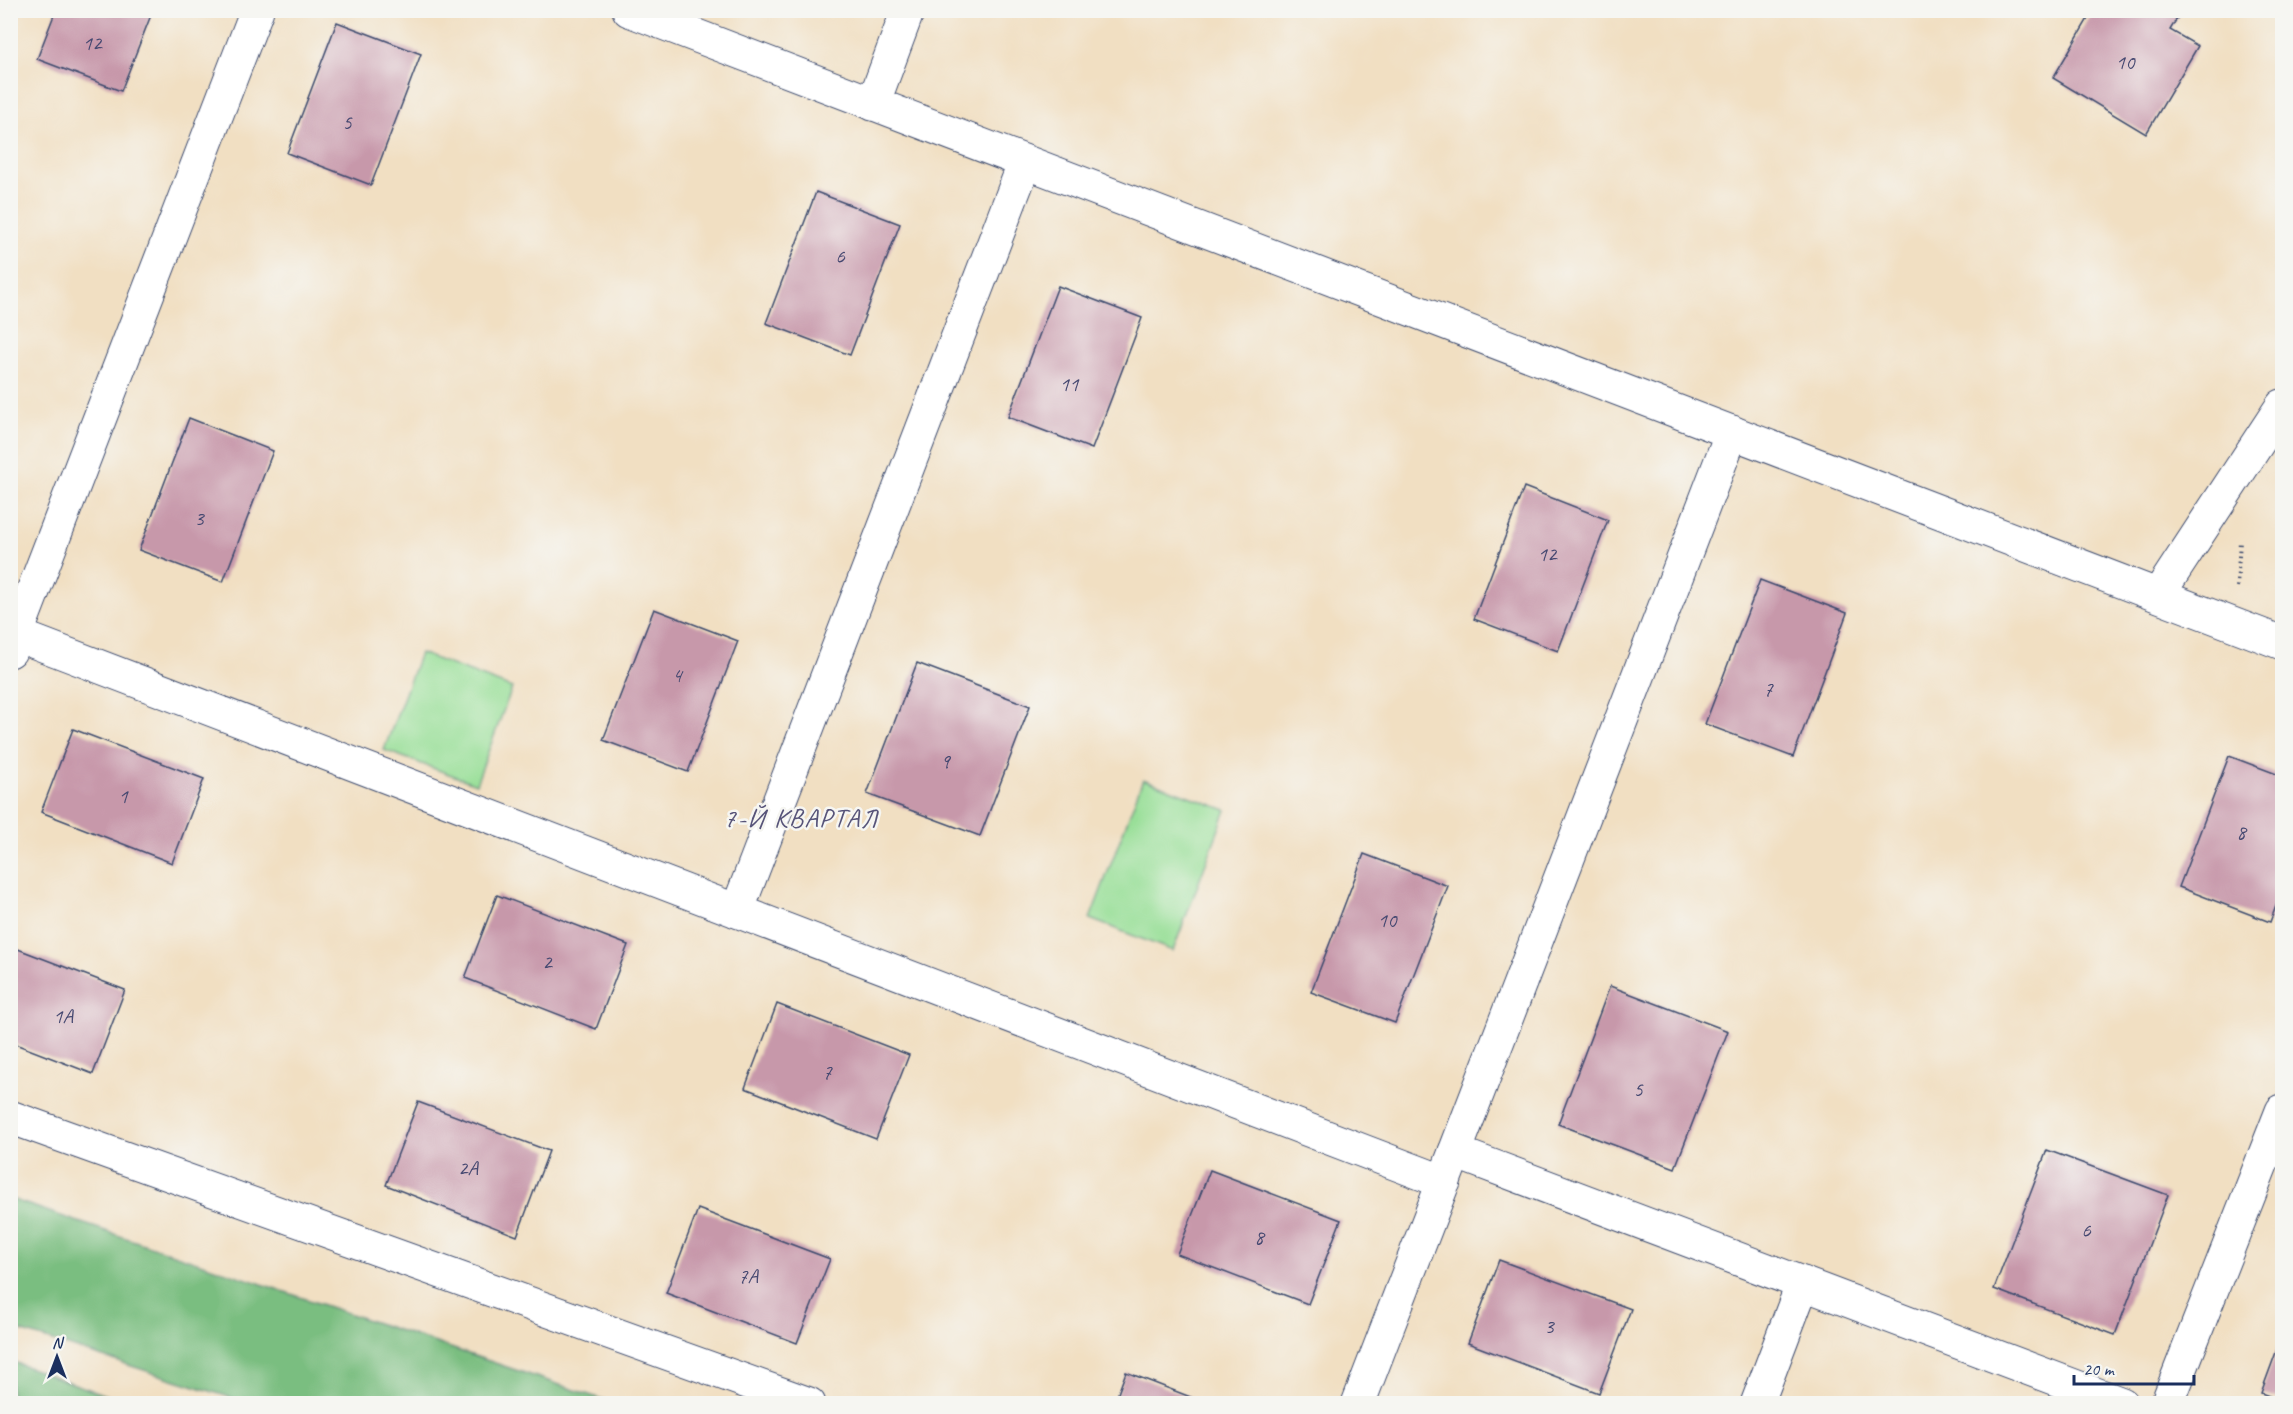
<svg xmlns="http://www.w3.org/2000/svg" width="2293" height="1414" viewBox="0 0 2293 1414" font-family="Caveat,sans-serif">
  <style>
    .green { fill: #99df98; stroke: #5a877b; stroke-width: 1.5 }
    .forest { fill: #7abe80; stroke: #4a766f; stroke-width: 1.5 }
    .building { fill: #c798aa }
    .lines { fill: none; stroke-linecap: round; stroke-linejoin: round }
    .minor-casing { stroke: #3b496d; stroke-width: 35 }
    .path { stroke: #3b496d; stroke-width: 4; stroke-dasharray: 1.5 4.5; stroke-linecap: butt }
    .minor { stroke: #fff; stroke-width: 33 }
    .labels { text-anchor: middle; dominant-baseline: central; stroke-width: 5; stroke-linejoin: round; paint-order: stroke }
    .number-label { font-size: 21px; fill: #464971 }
    .quarter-label { font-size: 27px; letter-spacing: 1.5px; fill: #575479; stroke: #f6f6f2 }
  </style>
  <rect width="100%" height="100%" fill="#f6f6f2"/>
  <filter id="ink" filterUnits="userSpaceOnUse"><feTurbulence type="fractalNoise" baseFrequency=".0167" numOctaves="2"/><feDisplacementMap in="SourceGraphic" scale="12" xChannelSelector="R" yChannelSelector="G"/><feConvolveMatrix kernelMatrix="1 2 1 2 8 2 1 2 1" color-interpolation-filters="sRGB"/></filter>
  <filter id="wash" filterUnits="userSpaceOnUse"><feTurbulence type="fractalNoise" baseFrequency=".008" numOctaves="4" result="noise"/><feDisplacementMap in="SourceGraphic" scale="24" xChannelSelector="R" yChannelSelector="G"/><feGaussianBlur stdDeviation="1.35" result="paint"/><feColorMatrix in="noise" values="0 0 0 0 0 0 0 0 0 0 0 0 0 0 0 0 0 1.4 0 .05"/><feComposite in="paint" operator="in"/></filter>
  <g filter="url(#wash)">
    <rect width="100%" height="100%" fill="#f1dfc2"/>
    <g class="green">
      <polygon points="420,653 512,688 476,784 384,750"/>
      <polygon points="1143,779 1226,810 1173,951 1090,919"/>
    </g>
    <g class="forest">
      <polygon points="11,1199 613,1403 248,1403 11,1328"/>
      <polygon points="11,1361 127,1403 11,1403"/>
    </g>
    <g id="blocks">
      <g class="building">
        <polygon points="56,10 153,10 121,91 37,59"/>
        <polygon points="2089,10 2182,10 2170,30 2198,46 2146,134 2053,78 2092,12"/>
        <polygon points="337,22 421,54 371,185 287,153"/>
        <polygon points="816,192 900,224 850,355 766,323"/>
        <polygon points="1058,286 1142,318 1092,449 1008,417"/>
        <polygon points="189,418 273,451 223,582 139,550"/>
        <polygon points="1524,487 1608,520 1558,651 1474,619"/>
        <polygon points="1760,580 1847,613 1793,757 1705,724"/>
        <polygon points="654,609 738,641 688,772 603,740"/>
        <polygon points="917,663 1030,706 980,836 867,794"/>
        <polygon points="73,729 204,779 172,863 41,812"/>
        <polygon points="2229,756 2282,776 2282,890 2270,922 2179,887"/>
        <polygon points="1364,854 1448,886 1395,1023 1311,992"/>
        <polygon points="497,895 628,945 596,1029 465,978"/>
        <polygon points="10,946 125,990 93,1074 10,1042"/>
        <polygon points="1610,986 1728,1031 1675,1168 1558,1124"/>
        <polygon points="777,1004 909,1055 876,1139 745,1088"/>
        <polygon points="418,1102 549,1151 517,1236 386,1185"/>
        <polygon points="2047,1150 2168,1195 2115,1335 1994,1289"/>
        <polygon points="1210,1170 1341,1220 1308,1304 1177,1254"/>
        <polygon points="698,1209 830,1259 797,1343 666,1293"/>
        <polygon points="1499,1260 1631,1309 1599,1393 1468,1343"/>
        <polygon points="2282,1336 2282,1401 2261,1393"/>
        <polygon points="1126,1372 1206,1403 1206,1404 1114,1404"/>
      </g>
    </g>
  </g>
  <g filter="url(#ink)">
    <use href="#blocks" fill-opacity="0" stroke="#3b496d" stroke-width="1.5"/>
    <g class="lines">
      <g class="minor-casing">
        <g id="minor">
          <polyline points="629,10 2282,643"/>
          <polyline points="873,104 908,10"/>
          <polyline points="2158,595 2282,406"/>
          <polyline points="17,635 1444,1182"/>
          <polyline points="10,651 257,10"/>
          <polyline points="737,911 1025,162"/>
          <polyline points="10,1117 809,1404"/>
          <polyline points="1455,1152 2122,1404"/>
          <polyline points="1358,1404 1732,432"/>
          <polyline points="1757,1404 1803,1283"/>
          <polyline points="2167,1404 2282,1111"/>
        </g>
      </g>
      <polyline class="path" points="2237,587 2240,541"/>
      <use href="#minor" class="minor"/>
    </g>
  </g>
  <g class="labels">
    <g class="number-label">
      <text x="92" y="43">12</text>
      <text x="2125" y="62">10</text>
      <text x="347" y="122">5</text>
      <text x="840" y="256">6</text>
      <text x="1069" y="384">11</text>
      <text x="199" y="518">3</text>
      <text x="1547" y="554">12</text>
      <text x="677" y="675">4</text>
      <text x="1768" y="689">7</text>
      <text x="945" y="761">9</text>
      <text x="123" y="796">1</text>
      <text x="2241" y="832">8</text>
      <text x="1387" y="920">10</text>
      <text x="547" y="962">2</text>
      <text x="63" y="1016">1А</text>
      <text x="827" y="1072">7</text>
      <text x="1638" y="1089">5</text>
      <text x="468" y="1168">2А</text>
      <text x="2086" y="1230">6</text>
      <text x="1259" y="1237">8</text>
      <text x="748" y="1276">7А</text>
      <text x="1549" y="1326">3</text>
    </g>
    <g class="quarter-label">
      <text x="801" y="818">7-Й КВАРТАЛ</text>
    </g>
  </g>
  <rect width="2293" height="1414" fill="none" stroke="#f6f6f2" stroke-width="36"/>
  <g transform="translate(57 1357)" stroke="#f6f6f2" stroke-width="4.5" paint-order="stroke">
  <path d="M0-4.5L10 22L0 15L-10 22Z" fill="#1b2f5e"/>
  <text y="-9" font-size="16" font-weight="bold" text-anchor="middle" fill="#1b2f5e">N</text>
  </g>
  <path d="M2074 1375v9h120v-9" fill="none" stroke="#1b2f5e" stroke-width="3"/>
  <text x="2083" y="1375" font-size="18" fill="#1b2f5e" stroke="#f6f6f2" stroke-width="4.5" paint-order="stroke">20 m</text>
</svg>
